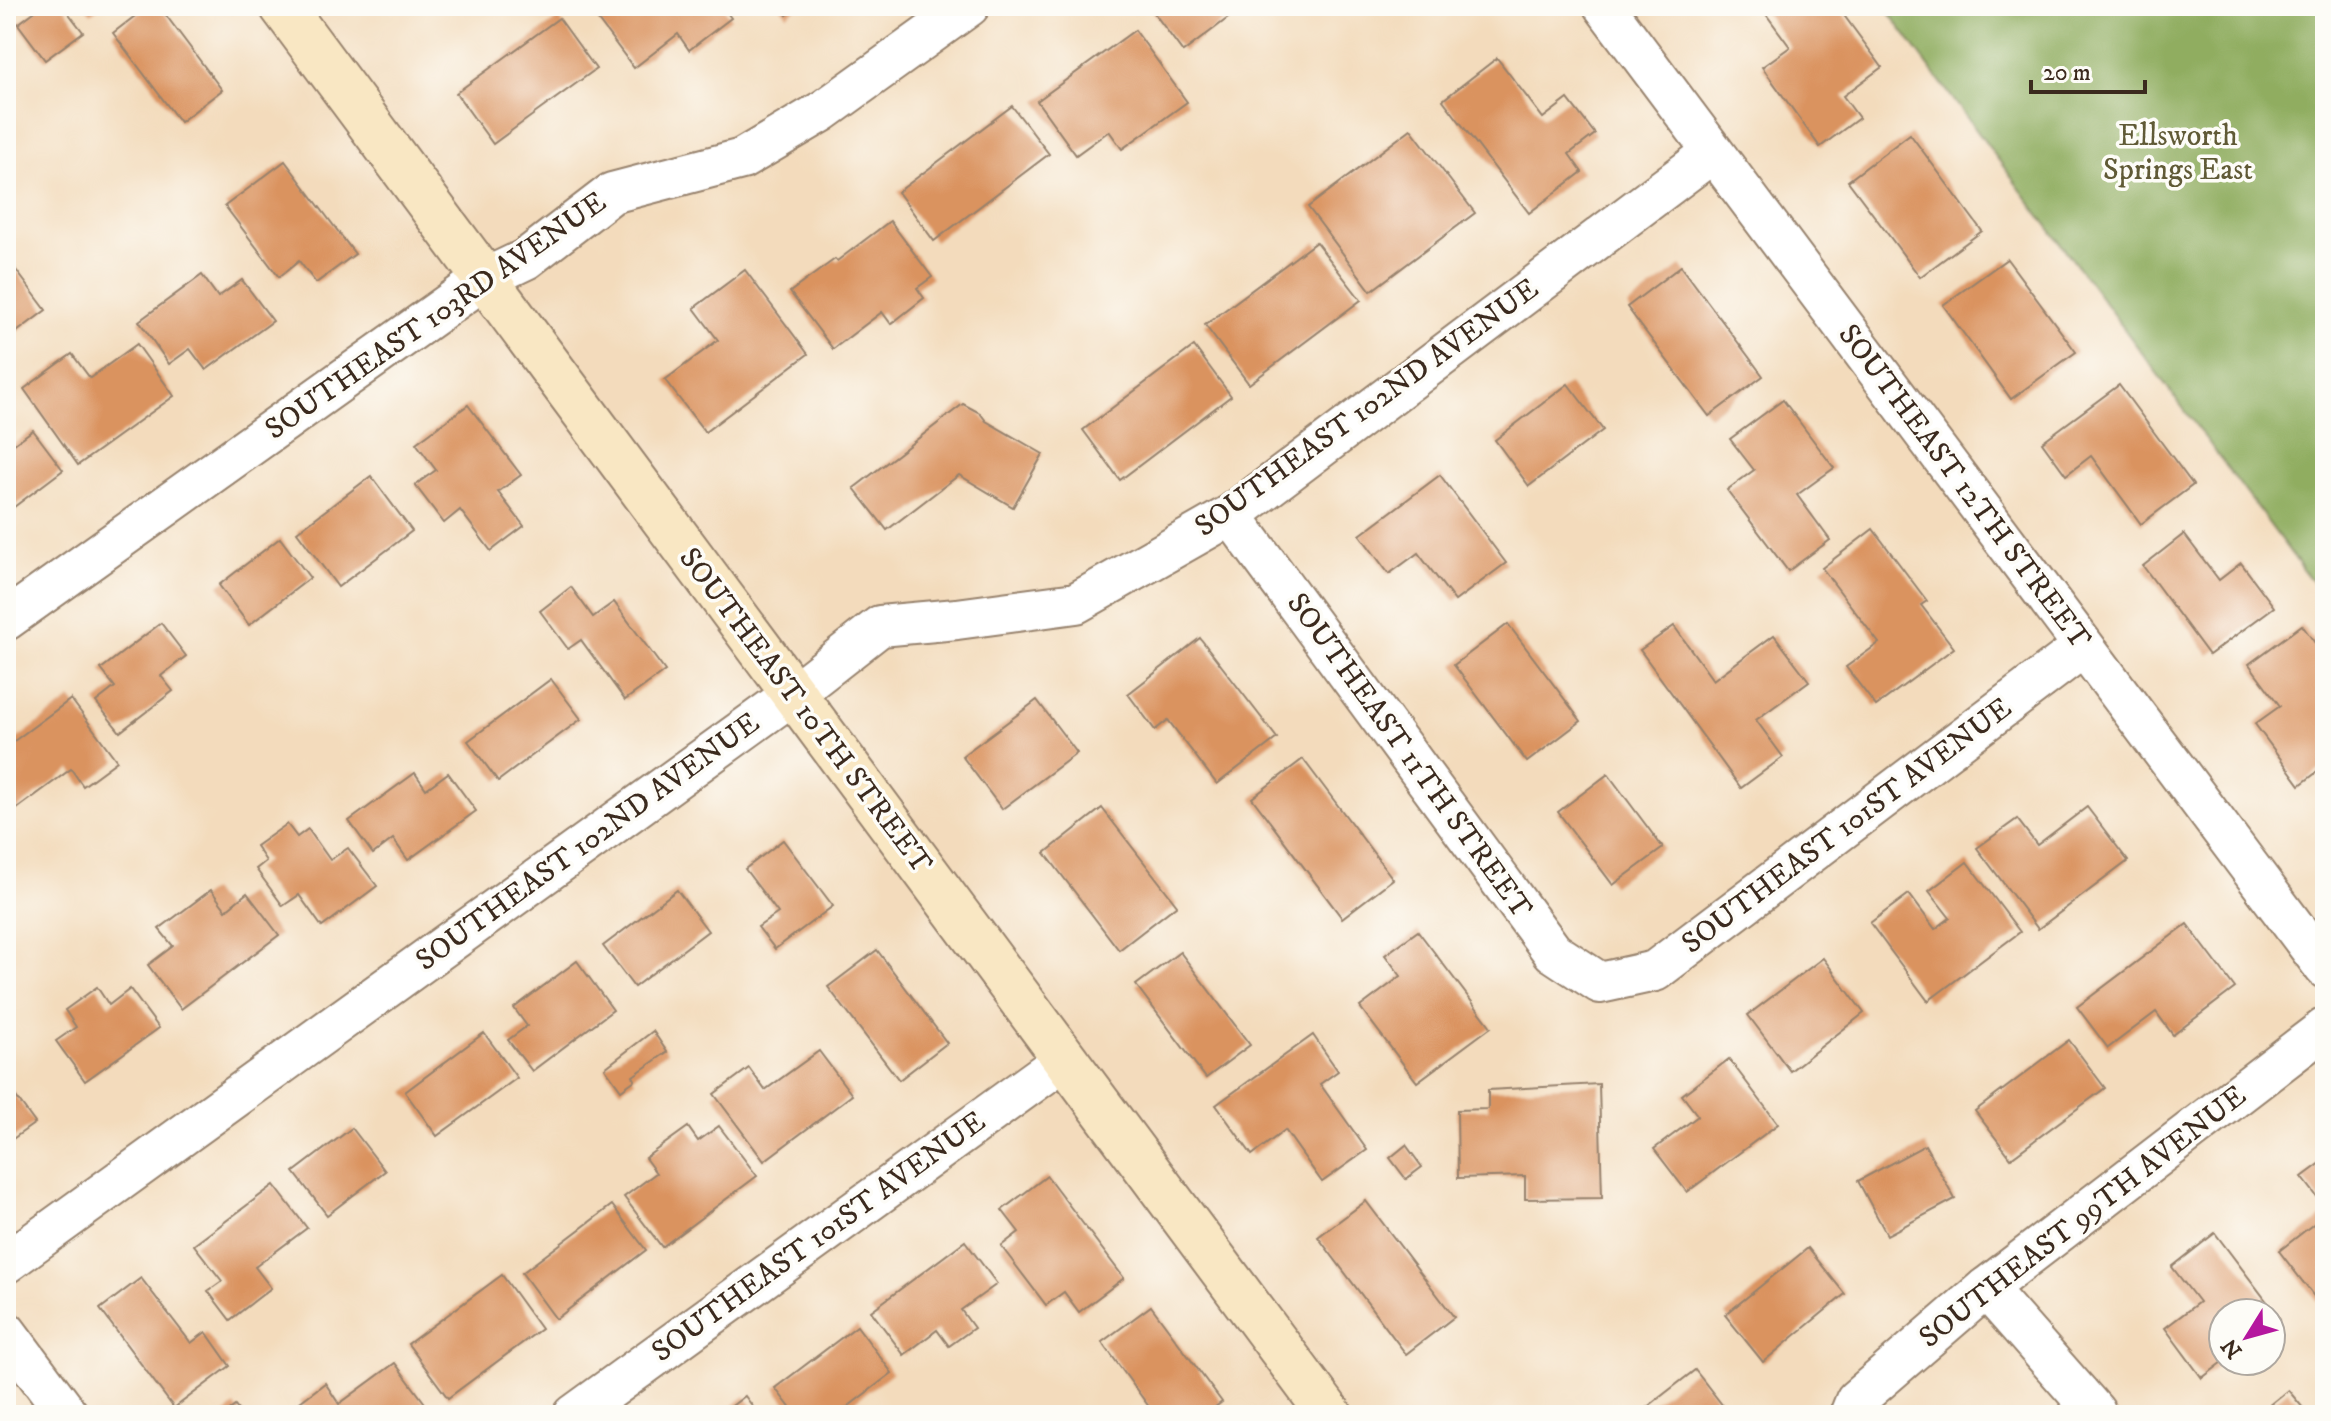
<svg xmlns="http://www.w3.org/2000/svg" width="2331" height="1421" viewBox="0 0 2331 1421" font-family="'IM FELL DW Pica',serif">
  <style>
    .forest { fill: #90ad60; stroke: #666c3f; stroke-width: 2 }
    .building { fill: #da935f }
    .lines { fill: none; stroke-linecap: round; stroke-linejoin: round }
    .street-casing { stroke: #97826d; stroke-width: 44 }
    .secondary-casing { stroke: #97826d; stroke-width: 48 }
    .street { stroke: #fff; stroke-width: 40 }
    .secondary { stroke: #f9e7c3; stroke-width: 44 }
    .labels { text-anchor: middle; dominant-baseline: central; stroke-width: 7; stroke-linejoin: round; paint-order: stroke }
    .park-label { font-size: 30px; fill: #605a36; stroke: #fdfcf7 }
    .street-label { font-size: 30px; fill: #3b2a1e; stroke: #fdfcf7 }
  </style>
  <rect width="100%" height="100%" fill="#fdfcf7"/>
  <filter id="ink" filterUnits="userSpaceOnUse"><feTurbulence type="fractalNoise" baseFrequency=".0125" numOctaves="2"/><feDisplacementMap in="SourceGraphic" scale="16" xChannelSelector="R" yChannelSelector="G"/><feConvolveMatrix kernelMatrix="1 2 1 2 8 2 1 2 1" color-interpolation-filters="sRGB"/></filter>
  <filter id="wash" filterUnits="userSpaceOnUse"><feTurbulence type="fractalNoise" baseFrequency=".006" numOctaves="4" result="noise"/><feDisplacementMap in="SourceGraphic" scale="32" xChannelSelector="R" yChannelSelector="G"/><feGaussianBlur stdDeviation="1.8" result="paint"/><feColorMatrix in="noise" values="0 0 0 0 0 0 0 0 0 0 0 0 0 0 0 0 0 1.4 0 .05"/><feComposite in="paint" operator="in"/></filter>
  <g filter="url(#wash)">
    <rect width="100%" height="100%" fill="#f3dbbc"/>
    <polygon class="forest" points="1884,6 2325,6 2325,599"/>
    <g id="blocks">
      <g class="building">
        <polygon points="42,6 63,6 83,32 45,60 18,24"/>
        <polygon points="85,6 101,6 91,14"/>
        <polygon points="148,6 159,6 222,90 180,122 113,33"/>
        <polygon points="592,6 722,6 731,18 689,50 678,34 634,68 589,8"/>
        <polygon points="780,6 799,6 787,15"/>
        <polygon points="1149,6 1244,6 1183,52"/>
        <polygon points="1760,6 1837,6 1882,67 1843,96 1859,118 1820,147 1762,67 1790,47"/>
        <polygon points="559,18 596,69 493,144 456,93"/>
        <polygon points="1135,30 1187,102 1122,149 1109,131 1076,155 1037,101"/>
        <polygon points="1497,58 1543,118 1568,99 1595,134 1569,154 1582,172 1529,213 1443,100"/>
        <polygon points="1012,106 1049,154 934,241 898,192"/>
        <polygon points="1411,129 1475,213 1371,291 1308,207"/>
        <polygon points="1910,134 1982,231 1920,277 1848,181"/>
        <polygon points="285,161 355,254 316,283 299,261 279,277 225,206"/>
        <polygon points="890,221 932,277 917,288 924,298 891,324 882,312 833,349 790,292 835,259 837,261"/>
        <polygon points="1316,242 1361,300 1249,384 1205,325"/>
        <polygon points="2007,259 2076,352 2011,399 1943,305"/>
        <polygon points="1681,266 1763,376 1709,416 1627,307"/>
        <polygon points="16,270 46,310 6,340 6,278"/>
        <polygon points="745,270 808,354 705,432 665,380 718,340 694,308"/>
        <polygon points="202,275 218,297 242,280 273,321 206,370 190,349 169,364 139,321"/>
        <polygon points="137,344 174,396 78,465 24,389 72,354 90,378"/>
        <polygon points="1194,346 1231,396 1120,480 1083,430"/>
        <polygon points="1568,384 1603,430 1529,486 1495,440"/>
        <polygon points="2119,385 2193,485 2141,524 2091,456 2066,475 2042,442"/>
        <polygon points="1783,400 1834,468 1797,495 1830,540 1788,571 1727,490 1754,470 1730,439"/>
        <polygon points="963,404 980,413 986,421 1043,454 1013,507 959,475 887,530 854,488"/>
        <polygon points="468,405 521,475 498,492 524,526 491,551 460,510 444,523 415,485 436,470 416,443"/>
        <polygon points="33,430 63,470 6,513 6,450"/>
        <polygon points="1440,475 1506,563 1455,601 1418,553 1389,574 1360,535"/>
        <polygon points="371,476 412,531 338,587 297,532"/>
        <polygon points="1873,529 1927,601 1921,605 1954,648 1876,706 1846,667 1879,643 1822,568"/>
        <polygon points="2184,534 2219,580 2241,563 2274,607 2209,655 2143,566"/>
        <polygon points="280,538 310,578 249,625 219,585"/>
        <polygon points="571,587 593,617 614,602 665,671 625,700 581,640 568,649 540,611"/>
        <polygon points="161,623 186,656 161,676 173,691 120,732 96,702 115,687 101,669"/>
        <polygon points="1508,624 1581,721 1527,762 1454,665"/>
        <polygon points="2302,625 2325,657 2325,766 2300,785 2255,724 2280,706 2249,664"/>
        <polygon points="1674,626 1713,680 1774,635 1809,681 1756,720 1783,757 1741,788 1640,650"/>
        <polygon points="1200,638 1277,738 1217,784 1168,720 1155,730 1128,694"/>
        <polygon points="551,679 581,719 498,781 468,741"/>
        <polygon points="71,699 117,761 83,786 71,769 14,811 6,799 6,747"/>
        <polygon points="1037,700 1077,753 1002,809 962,756"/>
        <polygon points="1303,759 1393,879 1342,918 1252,798"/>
        <polygon points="415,773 426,789 448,773 476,811 408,860 393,839 373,854 349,821"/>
        <polygon points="1608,774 1663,848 1613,885 1558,812"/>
        <polygon points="2087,807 2128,861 2038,929 1977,848 2017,819 2037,845"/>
        <polygon points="1102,808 1177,905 1119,950 1045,853"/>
        <polygon points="287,824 297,837 308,829 330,860 348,848 377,886 322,927 299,895 283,906 256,869 266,861 256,846"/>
        <polygon points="783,840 833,906 775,949 758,927 778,913 745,869"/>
        <polygon points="1967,862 2020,932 1928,1001 1870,923 1909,894 1935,929 1950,918 1929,891"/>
        <polygon points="211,890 226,910 247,893 279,935 181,1009 148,965 173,946 159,929"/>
        <polygon points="677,890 708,931 634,987 603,946"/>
        <polygon points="2187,924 2235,988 2173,1035 2156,1012 2108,1048 2077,1007"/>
        <polygon points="1418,931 1491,1027 1417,1082 1360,1007 1401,976 1385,955"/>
        <polygon points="877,950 947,1043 899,1080 828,987"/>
        <polygon points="1180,952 1250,1045 1206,1078 1136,985"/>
        <polygon points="1823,958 1864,1013 1790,1071 1748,1015"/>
        <polygon points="577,961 613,1010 532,1071 508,1040 527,1026 514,1008"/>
        <polygon points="97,987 109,1005 130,989 159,1028 85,1081 56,1041 76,1027 65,1010"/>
        <polygon points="653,1031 667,1052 633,1076 635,1080 621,1090 605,1068"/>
        <polygon points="484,1033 517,1078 437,1136 405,1092"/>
        <polygon points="1313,1035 1338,1071 1320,1084 1367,1150 1322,1182 1285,1130 1252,1155 1216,1105"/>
        <polygon points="2069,1040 2105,1088 2011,1158 1975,1111"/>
        <polygon points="819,1051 852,1095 764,1161 714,1094 749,1068 765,1090"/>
        <polygon points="1729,1059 1778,1124 1687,1192 1654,1149 1698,1116 1682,1095"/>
        <polygon points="6,1083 35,1123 7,1143 6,1141"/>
        <polygon points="1599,1084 1602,1198 1525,1199 1525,1176 1458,1178 1457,1110 1488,1109 1488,1090"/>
        <polygon points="719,1126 757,1176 662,1247 624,1197 656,1173 645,1158 688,1127 698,1141"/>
        <polygon points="352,1128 385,1171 327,1215 294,1172"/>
        <polygon points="1406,1145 1422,1167 1406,1179 1390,1158"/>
        <polygon points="1925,1145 1955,1199 1887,1235 1858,1181"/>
        <polygon points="2325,1160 2325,1207 2302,1177"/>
        <polygon points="1047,1176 1124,1278 1079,1312 1064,1292 1046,1305 1001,1246 1019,1232 1002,1210"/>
        <polygon points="274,1185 307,1228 255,1267 271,1288 230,1320 208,1291 222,1281 194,1245"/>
        <polygon points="1366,1201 1454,1317 1406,1354 1318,1237"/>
        <polygon points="612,1205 646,1250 556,1319 522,1273"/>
        <polygon points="2325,1215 2325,1306 2323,1308 2279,1251"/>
        <polygon points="2215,1233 2280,1319 2271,1325 2271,1313 2223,1313 2223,1362 2202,1378 2165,1328 2199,1302 2172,1267"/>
        <polygon points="965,1241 997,1284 961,1310 974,1328 949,1346 937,1330 904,1355 871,1311"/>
        <polygon points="1808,1248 1845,1294 1763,1362 1725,1315"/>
        <polygon points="502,1275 541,1329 448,1398 408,1344"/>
        <polygon points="141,1278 191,1343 206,1332 230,1366 174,1408 100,1309"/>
        <polygon points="1151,1306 1222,1402 1204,1415 1155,1415 1102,1342"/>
        <polygon points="857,1326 892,1373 837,1415 796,1415 775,1388"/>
        <polygon points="395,1363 427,1406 415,1415 309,1415 300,1402 325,1383 339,1404"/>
        <polygon points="1695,1370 1730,1415 1637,1415"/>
        <polygon points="2288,1390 2309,1415 2257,1415"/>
        <polygon points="745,1396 759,1415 720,1415"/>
        <polygon points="235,1406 242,1415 223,1415"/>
      </g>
    </g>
  </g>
  <g filter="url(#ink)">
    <use href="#blocks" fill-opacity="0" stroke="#97826d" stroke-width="2"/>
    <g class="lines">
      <g class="street-casing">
        <g id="street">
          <polyline points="1604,6 2325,968"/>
          <polyline points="1231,515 1553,952 1600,983 1655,971 2083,647"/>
          <polyline points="6,620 484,279 526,259 612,193 742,159 823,111 969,6"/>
          <polyline points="6,1263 793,694 880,626 957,619 1076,603 1231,515 1713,152"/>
          <polyline points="1986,1288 2095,1412"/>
          <polyline points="6,1332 68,1415"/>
          <polyline points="574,1415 1065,1059"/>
          <polyline points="1850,1415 1856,1400 1986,1288 2325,1028"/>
        </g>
      </g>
      <g class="secondary-casing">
        <polyline id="secondary" points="282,6 1330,1415"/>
      </g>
      <use href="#street" class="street"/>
      <use href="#secondary" class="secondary"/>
    </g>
  </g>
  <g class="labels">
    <g class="park-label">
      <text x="2178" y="136">Ellsworth<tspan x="2178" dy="34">Springs East</tspan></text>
    </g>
    <g class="street-label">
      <text transform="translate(436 316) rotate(-35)">SOUTHEAST 103RD AVENUE</text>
      <text transform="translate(1367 408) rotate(-36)">SOUTHEAST 102ND AVENUE</text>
      <text transform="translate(1964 487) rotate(53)">SOUTHEAST 12TH STREET</text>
      <text transform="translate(805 711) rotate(53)">SOUTHEAST 10TH STREET</text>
      <text transform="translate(1409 756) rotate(54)">SOUTHEAST 11TH STREET</text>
      <text transform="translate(1847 826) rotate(-37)">SOUTHEAST 101ST AVENUE</text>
      <text transform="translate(588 842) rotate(-36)">SOUTHEAST 102ND AVENUE</text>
      <text transform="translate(2083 1217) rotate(-38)">SOUTHEAST 99TH AVENUE</text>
      <text transform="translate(819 1237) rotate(-36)">SOUTHEAST 101ST AVENUE</text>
    </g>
  </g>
  <rect width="2331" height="1421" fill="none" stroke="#fdfcf7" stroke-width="32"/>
  <g transform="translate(2247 1337) rotate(233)"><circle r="38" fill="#fdfcf7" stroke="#afa8a0" stroke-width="2"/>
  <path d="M0-6L14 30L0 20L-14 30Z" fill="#b5179e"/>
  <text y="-12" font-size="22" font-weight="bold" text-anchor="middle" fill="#3b2a1e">N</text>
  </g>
  <path d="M2031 80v12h114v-12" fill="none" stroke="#3b2a1e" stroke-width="4"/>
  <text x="2043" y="80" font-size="24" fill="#3b2a1e" stroke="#fdfcf7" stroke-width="6" paint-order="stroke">20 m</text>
</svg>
